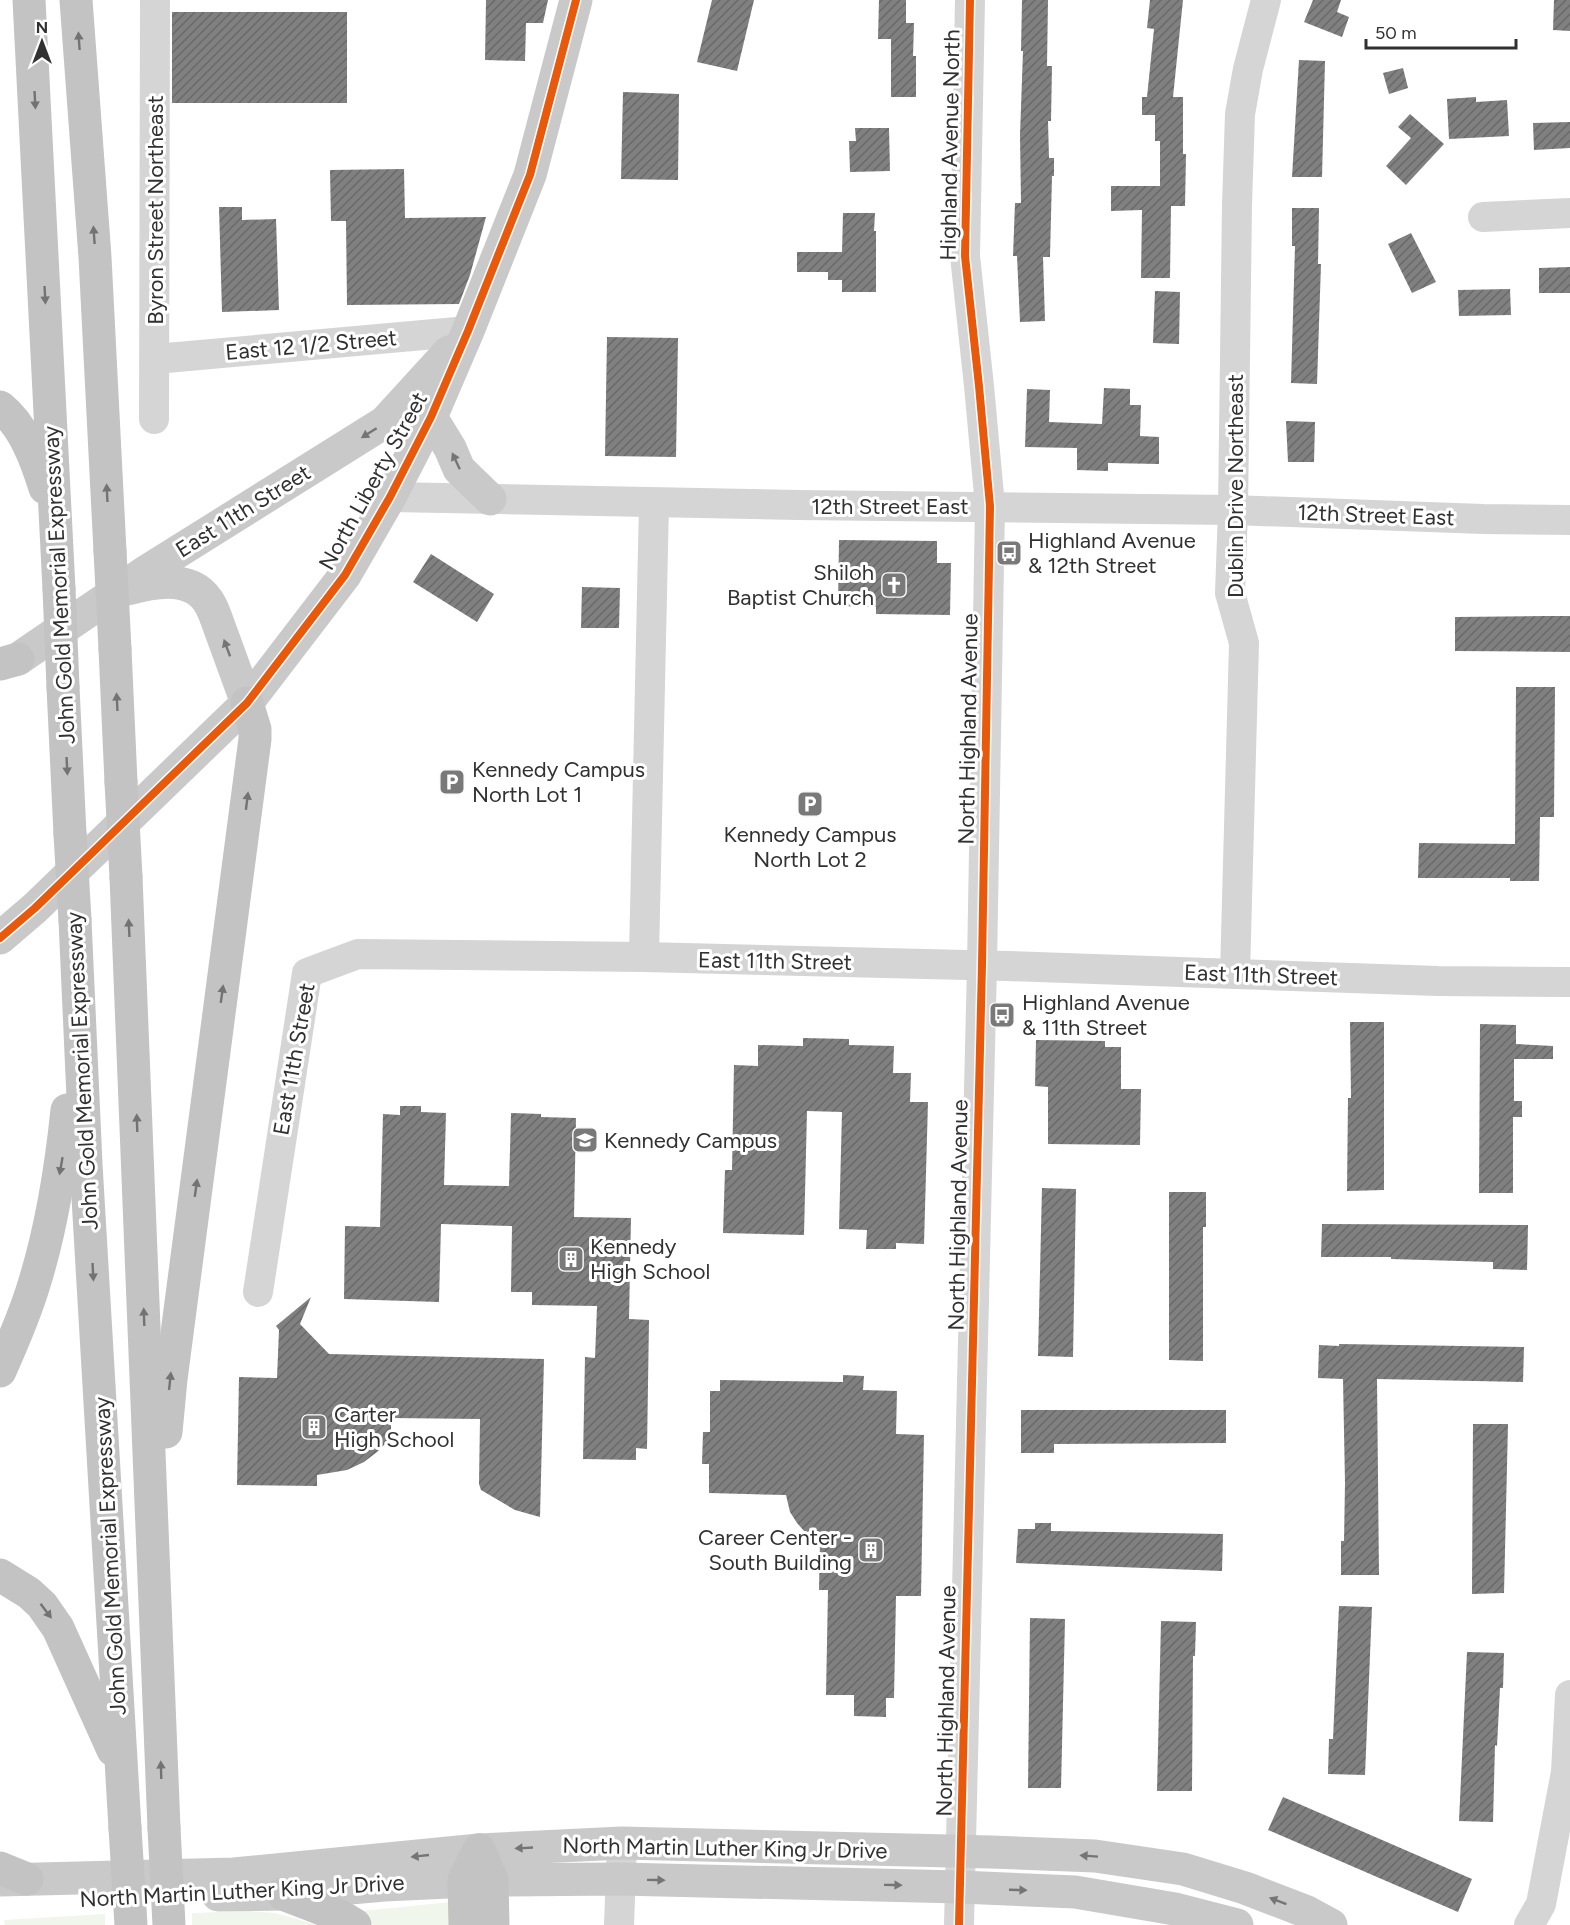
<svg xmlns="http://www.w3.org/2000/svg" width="1570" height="1925" viewBox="0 0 1570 1925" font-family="Figtree,sans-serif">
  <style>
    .green { fill: #f1f6ed }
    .building { fill: url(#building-hatch) }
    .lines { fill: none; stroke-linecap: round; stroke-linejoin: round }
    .minor { stroke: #d5d5d5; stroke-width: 30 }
    .major { stroke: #c9c9c9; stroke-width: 33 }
    .highway { stroke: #c3c3c3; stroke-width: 33 }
    .highway-bridge { stroke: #c3c3c3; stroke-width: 33 }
    .cycleway-casing { stroke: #fff; stroke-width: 11 }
    .cycleway { stroke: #e8590c; stroke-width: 8 }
    .oneway { fill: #737373 }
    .oneway2 { fill: #757575 }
    .labels { text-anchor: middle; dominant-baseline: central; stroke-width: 6; stroke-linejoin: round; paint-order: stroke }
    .street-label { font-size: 22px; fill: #313131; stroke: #fff }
    .poi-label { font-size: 22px; fill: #313131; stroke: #fff; text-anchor: start }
  </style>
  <defs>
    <pattern id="building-hatch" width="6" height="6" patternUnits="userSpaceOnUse" patternTransform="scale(1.5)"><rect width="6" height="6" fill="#808080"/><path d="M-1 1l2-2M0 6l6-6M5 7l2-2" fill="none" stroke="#696969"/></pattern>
  </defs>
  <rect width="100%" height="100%" fill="#fff"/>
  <g class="green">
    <polygon points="451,1902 456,1925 374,1925 352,1912"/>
    <polygon points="247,1911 275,1913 318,1925 192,1925 192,1913"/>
    <polygon points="105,1914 105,1925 5,1925 4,1920"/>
  </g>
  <g class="building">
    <polygon points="486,0 548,0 543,23 526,23 525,61 485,60"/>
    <polygon points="712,0 754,0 737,71 697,62"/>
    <polygon points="879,0 906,0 906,23 914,23 913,56 916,56 916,97 891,97 891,39 878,39"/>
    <polygon points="1022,0 1048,0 1047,66 1052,66 1051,121 1048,121 1049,158 1054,158 1054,176 1052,176 1050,257 1043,257 1045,321 1020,322 1017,256 1013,256 1015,203 1021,203 1020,135 1023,51 1021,51"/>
    <polygon points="1150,0 1183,0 1173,97 1183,97 1183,154 1186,154 1185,206 1171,206 1170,278 1141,278 1142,210 1111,211 1111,186 1160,186 1160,141 1155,141 1155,115 1142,115 1142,97 1147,97 1154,29 1147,28"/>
    <polygon points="1313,0 1341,0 1337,12 1349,17 1342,37 1304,22"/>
    <polygon points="1554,0 1570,0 1570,31 1553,30"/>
    <rect x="172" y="12" width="175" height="91"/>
    <polygon points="1299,60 1325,61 1322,177 1292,177"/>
    <polygon points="1403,68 1408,88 1389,94 1383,73"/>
    <polygon points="623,92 679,94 678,180 621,179"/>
    <polygon points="1476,97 1476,102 1507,100 1509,136 1449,139 1447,99"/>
    <polygon points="1410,114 1444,144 1406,185 1386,166 1411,138 1398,127"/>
    <polygon points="1570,122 1570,148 1534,150 1533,123"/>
    <polygon points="855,128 889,128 890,171 850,172 849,141 856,141"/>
    <polygon points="404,169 405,218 486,217 470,275 459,304 347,305 346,221 331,221 330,170"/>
    <polygon points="219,207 242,207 242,220 276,219 279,310 222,312"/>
    <polygon points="1292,208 1319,208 1318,264 1321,264 1317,384 1291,383 1295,246 1292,246"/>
    <polygon points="843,213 875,213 874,231 876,231 876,292 842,292 842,280 828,280 828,272 797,272 797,252 842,252"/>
    <polygon points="1411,233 1436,282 1412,293 1388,244"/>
    <polygon points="1570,267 1570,293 1539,293 1539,268"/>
    <polygon points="1510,289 1511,315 1459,316 1458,290"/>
    <polygon points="1155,291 1180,292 1179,344 1153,343"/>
    <polygon points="607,337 678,338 676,457 605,456"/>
    <polygon points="1104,388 1130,389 1130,405 1141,405 1140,436 1159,437 1159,464 1108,463 1108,471 1077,470 1077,448 1025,447 1027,389 1050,390 1049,422 1102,424"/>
    <polygon points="1286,421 1315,422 1314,462 1288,462"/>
    <polygon points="839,540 937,541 937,563 951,563 950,615 876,614 876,607 838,606"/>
    <polygon points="431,554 494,594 477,622 413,582"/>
    <polygon points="582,587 620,588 619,628 581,628"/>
    <polygon points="1545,616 1570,616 1570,652 1455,651 1455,617"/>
    <polygon points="1516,687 1555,687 1554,817 1540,817 1539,881 1510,881 1510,878 1418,878 1419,843 1515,844"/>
    <polygon points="1350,1022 1384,1022 1384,1190 1347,1191 1348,1098 1351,1098"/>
    <polygon points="1480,1024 1516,1025 1516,1044 1553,1046 1553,1059 1514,1059 1514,1101 1522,1101 1522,1117 1513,1117 1513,1193 1479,1193"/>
    <polygon points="803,1038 849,1039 849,1045 894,1046 893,1073 911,1073 910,1102 928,1102 924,1244 896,1243 896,1249 866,1249 867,1230 839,1229 842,1112 807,1111 804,1235 723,1233 725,1170 732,1170 734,1065 758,1066 758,1045 803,1046"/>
    <polygon points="1036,1040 1105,1041 1105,1047 1121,1047 1121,1089 1141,1089 1140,1145 1048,1144 1048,1087 1035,1086"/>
    <polygon points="400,1106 421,1106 421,1112 446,1113 444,1185 509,1186 511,1113 541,1114 541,1117 576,1118 574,1217 631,1218 629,1319 649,1320 647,1449 636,1448 636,1460 583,1459 585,1357 595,1358 597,1306 532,1305 532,1292 511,1292 512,1226 441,1224 439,1302 344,1299 345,1226 380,1227 383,1114 400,1115"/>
    <polygon points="1042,1188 1076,1189 1073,1357 1038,1356"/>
    <polygon points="1169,1192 1206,1192 1206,1227 1203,1227 1203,1361 1169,1360"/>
    <polygon points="1322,1224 1528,1225 1527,1270 1493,1269 1493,1262 1391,1259 1391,1257 1321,1257"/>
    <polygon points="311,1297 300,1324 329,1354 544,1359 540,1517 515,1510 481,1490 479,1484 480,1419 391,1418 391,1434 388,1441 377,1452 364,1462 347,1470 317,1475 317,1486 237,1485 239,1377 277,1378 279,1330 276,1326"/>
    <polygon points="1339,1344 1524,1347 1523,1382 1377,1379 1379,1575 1341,1575 1341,1541 1344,1541 1345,1483 1343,1379 1318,1378 1319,1345 1339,1346"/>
    <polygon points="843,1375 864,1376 863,1390 897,1391 896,1434 924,1435 921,1596 896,1596 894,1698 886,1698 886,1717 854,1716 854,1695 826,1695 828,1590 819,1590 820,1540 805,1532 797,1523 790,1512 786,1495 709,1493 709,1464 702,1464 703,1432 710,1432 710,1391 720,1391 720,1380 843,1382"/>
    <polygon points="1021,1410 1226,1410 1226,1443 1054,1444 1054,1453 1021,1453"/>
    <polygon points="1473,1424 1508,1424 1504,1593 1472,1594"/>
    <polygon points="1035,1523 1051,1523 1051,1531 1223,1534 1222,1571 1016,1563 1018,1529 1035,1529"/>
    <polygon points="1339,1606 1372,1607 1365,1775 1328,1774 1329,1739 1333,1739"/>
    <polygon points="1030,1618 1065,1619 1061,1788 1028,1788"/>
    <polygon points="1161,1621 1196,1622 1195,1656 1193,1656 1192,1791 1157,1791"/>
    <polygon points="1467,1652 1504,1653 1503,1688 1500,1688 1497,1746 1495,1745 1493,1822 1459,1821"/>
    <polygon points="1283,1797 1472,1879 1458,1912 1268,1830"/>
  </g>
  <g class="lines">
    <g class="minor">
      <polyline points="1483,217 1570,213"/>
      <polyline points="155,359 468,331"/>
      <polyline points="154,419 155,0"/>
      <polyline points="390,497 798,505 1233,510 1483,519 1570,520"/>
      <polyline points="644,957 654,503"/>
      <polyline points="1235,974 1244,643 1230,593 1233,510 1237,205 1240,114 1248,69 1266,0"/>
      <polyline points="258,1292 307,973 358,954 644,957 1007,966 1438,981 1570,982"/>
      <polyline points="619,1925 622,1843"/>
      <polyline points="959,1925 982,965 990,506 979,386 965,256 970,0"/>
      <polyline points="1529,1925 1541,1904 1566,1772 1570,1695"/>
    </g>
    <g class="major">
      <polyline points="431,417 450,448 459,469 490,499"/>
      <path d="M128 589C156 581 195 574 211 606 216 616 219 627 223 637 231 659 239 681 247 703"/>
      <polyline points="18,659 147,571 385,422 449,352"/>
      <polyline points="0,938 35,908 247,703 345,575 390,497 431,417 468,331 530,175 576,0"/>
      <polyline points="0,1880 234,1874 479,1850 622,1843 991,1852 1095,1856 1183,1869 1245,1888 1307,1912 1331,1925"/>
      <polyline points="218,1895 283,1894 384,1885 492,1880 620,1879 960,1887 1075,1892 1175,1909 1237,1925"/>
    </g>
    <g class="highway">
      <polyline points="29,0 59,589"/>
      <polyline points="76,0 95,257 110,551"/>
      <path d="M0 407C24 426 36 459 45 488"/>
      <polyline points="115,649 121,782"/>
      <polyline points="0,664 18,659"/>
      <polyline points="63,687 70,834"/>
      <polyline points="126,877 164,1828"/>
      <polyline points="75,920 86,1164 125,1828"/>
      <path d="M0 1371C13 1342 26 1312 35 1281 52 1226 61 1168 67 1110"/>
      <polyline points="166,1432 171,1379 255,739 255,729 247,703"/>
      <polyline points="0,1575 29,1593 42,1605 58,1628 113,1750"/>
      <polyline points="479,1850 492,1880 493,1925"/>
      <polyline points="0,1868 27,1879"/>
      <polyline points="283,1894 340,1916 355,1925"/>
      <polyline points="465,1925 464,1880 479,1850"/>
    </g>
    <g class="highway-bridge">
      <polyline points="110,551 115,649"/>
      <polyline points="59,589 63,687"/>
      <polyline points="121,782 126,877"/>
      <polyline points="70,834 75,920"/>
      <polyline points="125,1828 131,1925"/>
      <polyline points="164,1828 169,1925"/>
    </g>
    <g class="cycleway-casing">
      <g id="cycleway">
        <polyline points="0,938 35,908 247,703 345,575 390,497 431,417 468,331 530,175 576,0"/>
        <polyline points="959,1925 982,965 990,506 979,386 965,256 970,0"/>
      </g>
    </g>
    <use href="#cycleway" class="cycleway"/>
  </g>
  <defs><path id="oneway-solid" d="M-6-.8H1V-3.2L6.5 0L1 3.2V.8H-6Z" transform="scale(1.5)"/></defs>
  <g class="oneway">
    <use href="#oneway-solid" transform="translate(79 41) rotate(-94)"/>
    <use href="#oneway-solid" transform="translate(35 100) rotate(87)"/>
    <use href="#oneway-solid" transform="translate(94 235) rotate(-94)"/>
    <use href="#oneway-solid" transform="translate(45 295) rotate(87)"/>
    <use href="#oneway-solid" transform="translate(107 493) rotate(-93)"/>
    <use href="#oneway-solid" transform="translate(117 702) rotate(-93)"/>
    <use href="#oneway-solid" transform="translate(67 766) rotate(87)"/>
    <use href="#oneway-solid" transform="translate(247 801) rotate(-83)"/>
    <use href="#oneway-solid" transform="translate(129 928) rotate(-93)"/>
    <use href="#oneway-solid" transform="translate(222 994) rotate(-82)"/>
    <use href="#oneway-solid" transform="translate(137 1123) rotate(-92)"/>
    <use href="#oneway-solid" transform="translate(61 1166) rotate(100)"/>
    <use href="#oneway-solid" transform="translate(196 1188) rotate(-82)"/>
    <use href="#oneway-solid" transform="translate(93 1272) rotate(87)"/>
    <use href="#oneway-solid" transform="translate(144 1317) rotate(-92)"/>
    <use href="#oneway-solid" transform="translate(170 1381) rotate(-84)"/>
    <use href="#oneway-solid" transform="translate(46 1611) rotate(53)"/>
    <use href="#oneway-solid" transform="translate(161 1770) rotate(-92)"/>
  </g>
  <g class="oneway2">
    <use href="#oneway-solid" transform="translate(369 433) rotate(148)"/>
    <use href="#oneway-solid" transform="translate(456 461) rotate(-115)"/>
    <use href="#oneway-solid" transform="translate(227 648) rotate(-110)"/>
    <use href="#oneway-solid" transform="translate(524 1848) rotate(177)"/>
    <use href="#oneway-solid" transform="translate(420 1856) rotate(174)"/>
    <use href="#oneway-solid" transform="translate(1089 1856) rotate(-176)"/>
    <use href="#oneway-solid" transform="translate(656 1880) rotate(1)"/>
    <use href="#oneway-solid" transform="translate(893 1885) rotate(1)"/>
    <use href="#oneway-solid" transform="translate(1018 1890) rotate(2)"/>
    <use href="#oneway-solid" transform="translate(1278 1901) rotate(-159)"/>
  </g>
  <defs>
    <g id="bus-square" transform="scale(1.35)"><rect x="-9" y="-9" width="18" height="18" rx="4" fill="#797979" stroke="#fff"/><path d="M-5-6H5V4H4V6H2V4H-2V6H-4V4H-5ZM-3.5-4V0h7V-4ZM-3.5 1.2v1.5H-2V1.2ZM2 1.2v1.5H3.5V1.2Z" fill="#fff"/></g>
    <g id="church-square" transform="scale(1.35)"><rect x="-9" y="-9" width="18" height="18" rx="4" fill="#797979" stroke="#fff"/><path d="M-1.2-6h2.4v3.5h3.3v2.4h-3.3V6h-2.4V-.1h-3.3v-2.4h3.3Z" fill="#fff"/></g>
    <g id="parking-square" transform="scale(1.35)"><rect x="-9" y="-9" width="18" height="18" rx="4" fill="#797979" stroke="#fff"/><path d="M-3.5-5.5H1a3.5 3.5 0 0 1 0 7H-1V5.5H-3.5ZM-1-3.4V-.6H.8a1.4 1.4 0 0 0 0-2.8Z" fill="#fff"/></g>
    <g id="school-square" transform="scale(1.35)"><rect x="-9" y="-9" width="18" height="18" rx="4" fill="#797979" stroke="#fff"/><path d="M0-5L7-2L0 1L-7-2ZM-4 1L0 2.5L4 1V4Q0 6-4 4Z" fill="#fff"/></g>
    <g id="building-square" transform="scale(1.35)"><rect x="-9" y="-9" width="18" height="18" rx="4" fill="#797979" stroke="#fff"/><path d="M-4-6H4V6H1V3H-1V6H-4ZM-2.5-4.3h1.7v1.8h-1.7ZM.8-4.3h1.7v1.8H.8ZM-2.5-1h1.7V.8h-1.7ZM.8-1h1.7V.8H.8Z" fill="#fff"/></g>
  </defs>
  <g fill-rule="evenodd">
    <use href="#bus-square" x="1009" y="553"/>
    <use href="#church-square" x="894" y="585"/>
    <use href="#parking-square" x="452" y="782"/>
    <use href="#parking-square" x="810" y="804"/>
    <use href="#bus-square" x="1002" y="1015"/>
    <use href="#school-square" x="585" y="1140"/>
    <use href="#building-square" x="571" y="1259"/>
    <use href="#building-square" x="314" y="1427"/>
    <use href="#building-square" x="871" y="1550"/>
  </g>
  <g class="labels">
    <g class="street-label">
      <text transform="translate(950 145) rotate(-89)">Highland Avenue North</text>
      <text transform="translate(155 210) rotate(-90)">Byron Street Northeast</text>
      <text transform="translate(311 345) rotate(-5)">East 12 1/2 Street</text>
      <text transform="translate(373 481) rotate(-61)">North Liberty Street</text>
      <text transform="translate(1235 486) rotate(-90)">Dublin Drive Northeast</text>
      <text x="890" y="506">12th Street East</text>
      <text transform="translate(243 511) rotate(-32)">East 11th Street</text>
      <text transform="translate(1376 515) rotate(2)">12th Street East</text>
      <text transform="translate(59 585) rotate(-93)">John Gold Memorial Expressway</text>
      <text transform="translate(968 729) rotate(-89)">North Highland Avenue</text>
      <text transform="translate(775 961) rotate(1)">East 11th Street</text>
      <text transform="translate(1261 975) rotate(2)">East 11th Street</text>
      <text transform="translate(294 1059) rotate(-80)">East 11th Street</text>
      <text transform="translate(82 1071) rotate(-93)">John Gold Memorial Expressway</text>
      <text transform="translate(958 1215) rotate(-89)">North Highland Avenue</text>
      <text transform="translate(110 1556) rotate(-93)">John Gold Memorial Expressway</text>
      <text transform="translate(946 1701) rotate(-89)">North Highland Avenue</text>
      <text transform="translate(725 1848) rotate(1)">North Martin Luther King Jr Drive</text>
      <text transform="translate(242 1891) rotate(-3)">North Martin Luther King Jr Drive</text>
    </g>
    <g class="poi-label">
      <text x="1028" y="540">Highland Avenue<tspan x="1028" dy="25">&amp; 12th Street</tspan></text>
      <text x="874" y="572" text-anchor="end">Shiloh<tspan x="874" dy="25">Baptist Church</tspan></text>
      <text x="472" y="769">Kennedy Campus<tspan x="472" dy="25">North Lot 1</tspan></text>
      <text x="810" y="834" text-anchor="middle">Kennedy Campus<tspan x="810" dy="25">North Lot 2</tspan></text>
      <text x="1022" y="1002">Highland Avenue<tspan x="1022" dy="25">&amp; 11th Street</tspan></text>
      <text x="604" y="1140">Kennedy Campus</text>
      <text x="590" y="1246">Kennedy<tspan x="590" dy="25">High School</tspan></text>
      <text x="334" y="1414">Carter<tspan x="334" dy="25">High School</tspan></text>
      <text x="852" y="1537" text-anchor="end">Career Center -<tspan x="852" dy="25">South Building</tspan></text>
    </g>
  </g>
  <g transform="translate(42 42)" stroke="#ffffff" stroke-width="4.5" paint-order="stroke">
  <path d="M0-4.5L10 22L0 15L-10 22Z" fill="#313131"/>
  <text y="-9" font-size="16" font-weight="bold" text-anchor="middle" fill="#313131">N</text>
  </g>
  <path d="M1366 39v9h150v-9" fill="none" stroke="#313131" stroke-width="3"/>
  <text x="1375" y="39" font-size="18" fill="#313131" stroke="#ffffff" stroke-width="4.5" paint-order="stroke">50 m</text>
</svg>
